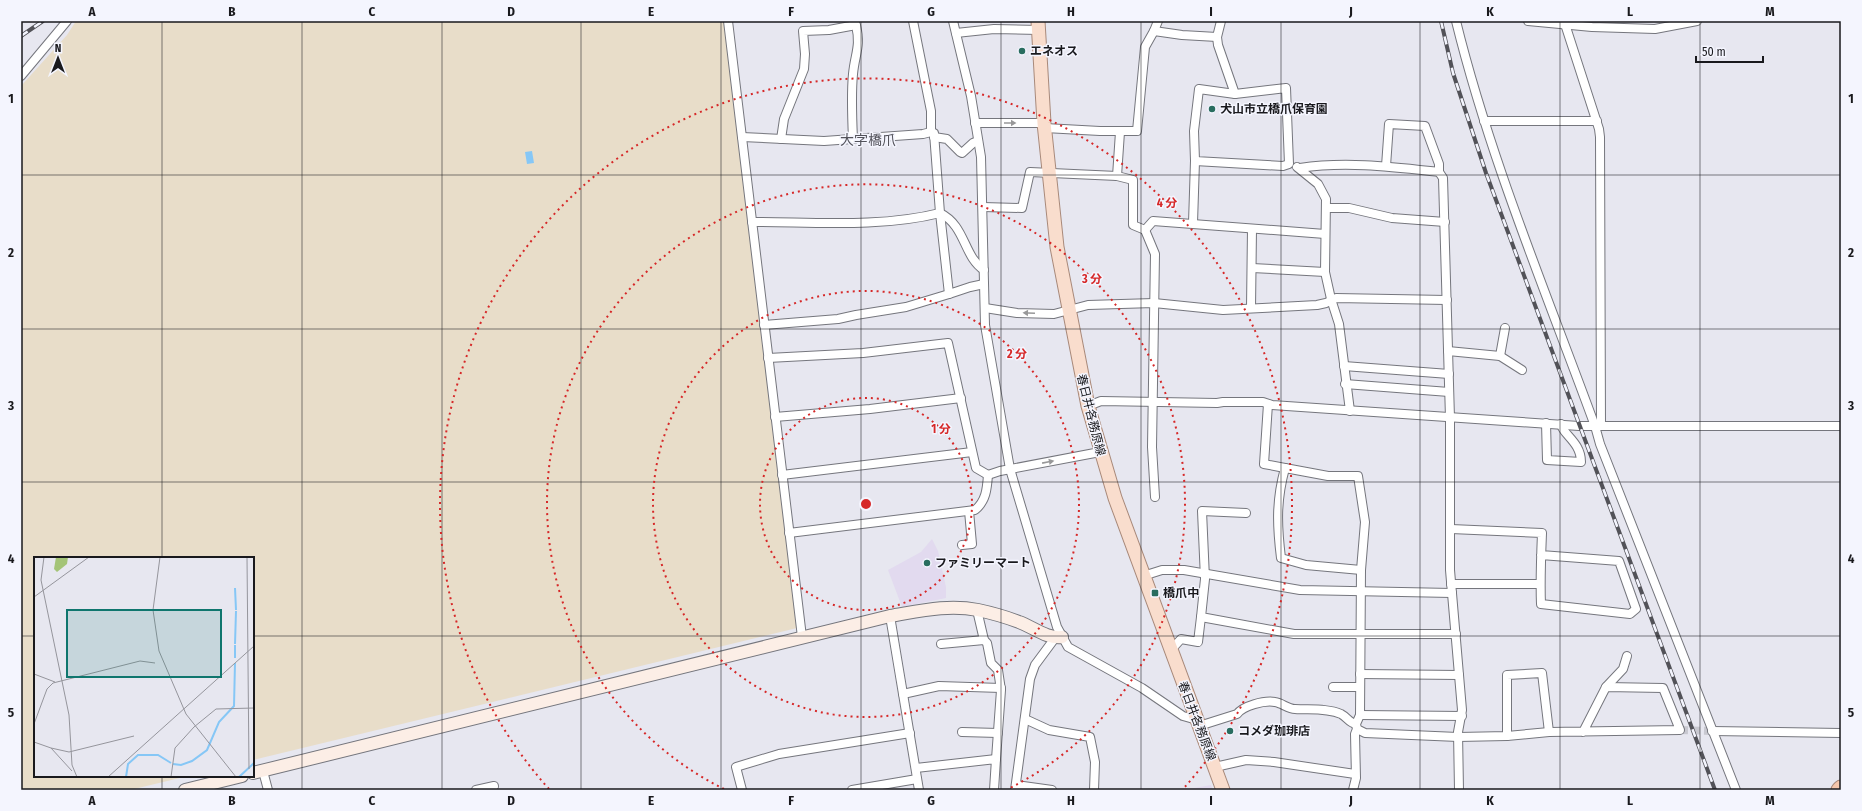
<svg xmlns="http://www.w3.org/2000/svg" width="1862" height="811" viewBox="0 0 1862 811" font-family="'Fira Sans Condensed','Noto Sans JP',sans-serif">
  <style>
    .commercial { fill: #e2daef }
    .industrial { fill: #e8ddc9 }
    .water { fill: #86c7f6 }
    .lines { fill: none; stroke-linecap: round; stroke-linejoin: round }
    .street-tunnel { stroke: #c8c8d0; stroke-width: 8; stroke-dasharray: 8 4; stroke-linecap: butt }
    .street-casing { stroke: #75767d; stroke-width: 10 }
    .secondary-casing { stroke: #75767d; stroke-width: 14 }
    .primary-casing { stroke: #a8897a; stroke-width: 15 }
    .highway-casing { stroke: #a8897a; stroke-width: 17 }
    .street { stroke: #fff; stroke-width: 8 }
    .secondary { stroke: #fceee6; stroke-width: 12 }
    .primary { stroke: #f9ddcd; stroke-width: 13 }
    .highway { stroke: #f5c6ac; stroke-width: 15 }
    .rail-casing { stroke: #525258; stroke-width: 4 }
    .rail { stroke: #f4f5fe; stroke-width: 2.5; stroke-dasharray: 8; stroke-linecap: butt }
    .oneway { fill: #989899 }
    .grid { fill: none; stroke: #19191d; stroke-width: 1; stroke-opacity: 0.55 }
    .ring { fill: none; stroke: #d62828; stroke-width: 2; stroke-dasharray: 2 4 }
    .poi-dot { fill: #296d5f; stroke: #f4f5fe; stroke-width: 1.5 }
    .labels { text-anchor: middle; dominant-baseline: central; stroke-width: 3; stroke-linejoin: round; paint-order: stroke }
    .poi-label { font-size: 12px; font-weight: bold; fill: #19191d; stroke: #f4f5fe; text-anchor: start }
    .street-label { font-size: 12px; fill: #19191d; stroke: #f4f5fe }
    .quarter-label { font-size: 14px; fill: #52525a; stroke: #f4f5fe }
    .inset-river { fill: none; stroke: #86c7f6; stroke-width: 2 }
    .inset-road { fill: none; stroke: #95959c; stroke-width: 1 }
    .view { fill: #0f766e; fill-opacity: 0.15; stroke: #0f766e; stroke-width: 2 }
    .inset-edge { fill: none; stroke: #19191d; stroke-width: 2 }
    .centre { fill: #d62828; stroke: #f4f5fe; stroke-width: 2 }
    .ring-label { font-size: 12px; text-anchor: middle; font-weight: bold; fill: #d62828; stroke: #f4f5fe; stroke-width: 3; stroke-linejoin: round; paint-order: stroke }
    .neatline { fill: none; stroke: #19191d; stroke-width: 1.5 }
    .grid-label { font-size: 13px; text-anchor: middle; font-weight: bold; fill: #19191d }
  </style>
  <rect width="100%" height="100%" fill="#e7e7f0"/>
  <g class="commercial">
    <polygon points="932,539 938,551 946,587 946,598 902,607 888,570 921,552"/>
    <polygon points="1211,785 1213,790 1183,790"/>
  </g>
  <polygon class="industrial" points="76,21 724,21 797,628 253,760 253,558 35,558 35,776 188,776 130,790 21,790 21,86 67,35"/>
  <polygon class="water" points="532,151 534,163 527,164 525,152"/>
  <g class="lines">
    <polyline class="street-tunnel" points="1680,730 1712,731"/>
    <g class="street-casing">
      <g id="street">
        <polyline points="728,21 802,637"/>
        <polyline points="913,21 931,111 931,132"/>
        <polyline points="953,21 971,96 981,157 985,325 1010,469 1057,627 1068,647 1142,688 1183,716 1197,720"/>
        <polyline points="1158,21 1154,31 1182,35 1217,37"/>
        <polyline points="1221,21 1217,37 1218,45 1235,94"/>
        <path d="M1456 21C1490 159 1546 292 1595 426L1600 444 1736 790"/>
        <polyline points="1528,21 1592,27 1655,29 1697,21"/>
        <polyline points="1565,21 1565,24 1599,129 1600,137 1601,426"/>
        <polyline points="956,33 994,29 1039,30"/>
        <polyline points="21,76 67,21"/>
        <polygon points="1286,88 1289,164 1283,166 1195,161 1194,131 1199,89 1235,94"/>
        <polyline points="1484,121 1597,121"/>
        <polyline points="975,123 1044,123"/>
        <polyline points="1045,128 1100,131 1137,131 1145,47 1154,31"/>
        <path d="M742 137 824 141 923 134 931 132 934 133 940 213C966 226 963 256 984 270"/>
        <polyline points="934,137 947,139 960,152 962,153 973,143 978,141"/>
        <path d="M781 139 784 119 804 69 805 54 803 31 829 30 856 25C861 47 855 53 853 74 851 95 852 117 853 139"/>
        <polyline points="1386,166 1389,124 1425,126 1439,164 1439,172"/>
        <polyline points="1297,167 1318,184 1326,199 1325,272 1331,299 1339,324 1350,411"/>
        <path d="M1300 168C1346 161 1393 167 1439 172L1443 178 1450 418V570L1462 710 1458 732 1459 790"/>
        <polyline points="1117,176 1120,132"/>
        <polyline points="983,207 1022,208 1030,172 1117,176 1133,180 1133,225 1145,230 1155,254 1152,447 1155,497"/>
        <polyline points="1326,208 1349,208 1392,218 1445,222"/>
        <path d="M752 222C814 222 880 228 940 213L949 294 970 287 984 284"/>
        <polyline points="1193,223 1195,161"/>
        <polyline points="1145,230 1153,221 1325,234"/>
        <polyline points="1252,268 1325,272"/>
        <polyline points="985,308 1017,313 1054,314 1088,305 1154,303 1223,310 1317,305 1326,303 1336,298 1447,300"/>
        <polyline points="1251,308 1252,229"/>
        <polyline points="764,325 838,319 856,315 906,307 949,294"/>
        <polyline points="1448,351 1500,356 1522,370"/>
        <polyline points="1500,356 1505,328"/>
        <polyline points="768,358 863,353 948,343 976,468 988,475"/>
        <polyline points="1344,366 1449,374"/>
        <polyline points="1345,384 1449,392"/>
        <path d="M1268 404 1264 464 1285 468C1276 501 1277 525 1281 558L1306 565 1361 570"/>
        <polyline points="1088,406 1101,401 1217,403 1223,402 1263,402 1272,405 1579,426 1841,426"/>
        <polyline points="775,417 870,409 961,398"/>
        <path d="M1546 423 1547 460 1581 462C1581 442 1562 434 1561 424"/>
        <polyline points="1285,468 1328,476 1358,476 1365,522 1361,570 1360,715 1356,724 1357,729 1365,733 1458,737 1507,736 1549,732 1680,730 1663,688 1606,687 1583,732"/>
        <polyline points="782,475 972,452"/>
        <polyline points="988,475 1000,471 1100,452"/>
        <polyline points="1246,513 1202,511 1205,579 1201,617 1294,634 1456,634"/>
        <path d="M1451 529 1542 533C1541 557 1540 581 1541 604L1630 614 1636 609 1619 561 1541 555"/>
        <path d="M789 533 975 510C986 501 987 489 988 475"/>
        <polyline points="962,545 972,544 969,511"/>
        <polyline points="1143,576 1162,570 1184,570 1300,590 1452,593"/>
        <polyline points="1451,584 1540,584"/>
        <polyline points="977,610 984,640 987,643 991,663 998,670 1001,690 996,759"/>
        <polyline points="890,616 919,790"/>
        <polyline points="941,644 984,640"/>
        <polyline points="1171,650 1181,639 1198,642 1201,617"/>
        <polyline points="1360,674 1459,675"/>
        <polyline points="1333,687 1360,687"/>
        <polyline points="1606,687 1623,669 1627,656"/>
        <polyline points="903,694 939,686 1001,688"/>
        <polyline points="1360,715 1462,716"/>
        <polyline points="1025,719 1049,730 1090,737 1095,762 1094,790"/>
        <path d="M1199 726 1237 714C1243 706 1264 700 1275 702 1282 703 1288 709 1295 709 1310 710 1327 708 1341 714 1347 717 1349 723 1356 724"/>
        <polyline points="1712,731 1841,733"/>
        <polyline points="962,732 998,733"/>
        <polyline points="1507,736 1507,675 1542,673 1549,732"/>
        <polyline points="1215,767 1246,760 1274,762 1355,774"/>
        <polyline points="916,768 996,759 994,790"/>
        <polyline points="263,771 268,790"/>
        <polyline points="1016,785 1052,790"/>
        <polyline points="476,790 494,786"/>
        <polyline points="742,790 736,767 779,754 910,733"/>
        <polyline points="852,790 917,779"/>
        <polyline points="1015,790 1030,679 1035,665 1055,638"/>
        <polyline points="1353,790 1356,778 1355,734 1357,729"/>
      </g>
    </g>
    <g class="secondary-casing">
      <g id="secondary">
        <path d="M253 773 890 616C920 611 948 604 978 610 992 613 1006 617 1019 622 1033 627 1047 639 1062 637"/>
        <polyline points="185,790 242,776"/>
      </g>
    </g>
    <g class="primary-casing">
      <polyline id="primary" points="1038,21 1044,123 1057,247 1088,406 1115,498 1223,790"/>
    </g>
    <g class="highway-casing">
      <polyline id="highway" points="1839,790 1841,788"/>
    </g>
    <use href="#street" class="street"/>
    <use href="#secondary" class="secondary"/>
    <use href="#primary" class="primary"/>
    <use href="#highway" class="highway"/>
    <g class="rail-casing">
      <g id="rail">
        <polyline points="1441,21 1453,73 1486,173 1715,790"/>
        <polyline points="21,36 43,21"/>
      </g>
    </g>
    <use href="#rail" class="rail"/>
  </g>
  <defs><path id="oneway-solid" d="M-6-.8H1V-3.2L6.5 0L1 3.2V.8H-6Z"/></defs>
  <g class="oneway">
    <use href="#oneway-solid" transform="translate(1010 123)"/>
    <use href="#oneway-solid" transform="translate(1029 313) rotate(-178)"/>
    <use href="#oneway-solid" transform="translate(1048 462) rotate(-11)"/>
  </g>
  <path class="grid" d="M162 21V558M302 21V790M442 21V790M581 21V790M721 21V790M861 21V790M1001 21V790M1141 21V790M1281 21V790M1420 21V790M1560 21V790M1700 21V790M21 175H1841M21 329H1841M21 482H1841M21 636H35M253 636H1841M162 776V790"/>
  <g class="ring">
    <circle cx="866" cy="504" r="106"/>
    <circle cx="866" cy="504" r="213"/>
    <path d="M724 789A319 319 0 1 1 1008 789"/>
    <path d="M549 789A426 426 0 1 1 1183 789"/>
  </g>
  <g class="poi-dot">
    <circle cx="1022" cy="51" r="4"/>
    <circle cx="1212" cy="109" r="4"/>
    <circle cx="927" cy="563" r="4"/>
    <rect x="1151" y="589" width="8" height="8" rx="2"/>
    <circle cx="1230" cy="731" r="4"/>
  </g>
  <g class="labels">
    <g class="poi-label">
      <text x="1030" y="51">エネオス</text>
      <text x="1220" y="109">犬山市立橋爪保育園</text>
      <text x="935" y="563">ファミリーマート</text>
      <text x="1163" y="593">橋爪中</text>
      <text x="1238" y="731">コメダ珈琲店</text>
    </g>
    <g class="street-label">
      <text transform="translate(1091 415) rotate(76)">春日井各務原線</text>
      <text transform="translate(1197 721) rotate(69)">春日井各務原線</text>
    </g>
    <g class="quarter-label">
      <text x="868" y="140">大字橋爪</text>
    </g>
  </g>
  <g transform="translate(34 557)">
    <rect width="220" height="220" fill="#e7e7f0"/>
    <path d="M22 0H34L33 7 23 15 20 12Z" fill="#a4c477"/>
    <path class="inset-river" d="M201 31 202 53M201 87 202 54M201 101V88M139 207 147 208 158 204 173 193 185 165 200 149 201 106M92 220 94 207 104 198H124L137 206M205 220 220 206"/>
    <path class="inset-road" d="M10 0 7 23 35 158 38 208 43 220M126 0 119 53 125 94 152 157 202 220M213 0 215 212M0 40 55 0M0 117 21 125M0 167 13 132 19 126 106 104 121 106M160 170 182 152 220 151M0 185 17 191 38 214M17 191 35 195 100 179M74 220 220 89M137 220 141 191 160 170"/>
    <path class="view" d="M33 53H187V120H33Z"/>
    <rect width="220" height="220" class="inset-edge"/>
  </g>
  <circle cx="866" cy="504" r="6" class="centre"/>
  <g class="ring-label">
    <text x="1167" y="207">4 分</text>
    <text x="1092" y="283">3 分</text>
    <text x="1017" y="358">2 分</text>
    <text x="941" y="433">1 分</text>
  </g>
  <rect width="1862" height="811" fill="none" stroke="#f4f5fe" stroke-width="44"/>
  <g transform="translate(58 58)" stroke="#f4f5fe" stroke-width="3" paint-order="stroke">
  <path d="M0-3L7 15L0 10L-7 15Z" fill="#19191d"/>
  <text y="-6" font-size="11" font-weight="bold" text-anchor="middle" fill="#19191d">N</text>
  </g>
  <path d="M1696 56v6h67v-6" fill="none" stroke="#19191d" stroke-width="2"/>
  <text x="1702" y="56" font-size="12" fill="#19191d" stroke="#f4f5fe" stroke-width="3" paint-order="stroke">50 m</text>
  <rect x="22" y="22" width="1818" height="767" class="neatline"/>
  <g class="grid-label">
    <text x="92" y="16">A</text>
    <text x="232" y="16">B</text>
    <text x="372" y="16">C</text>
    <text x="511" y="16">D</text>
    <text x="651" y="16">E</text>
    <text x="791" y="16">F</text>
    <text x="931" y="16">G</text>
    <text x="1071" y="16">H</text>
    <text x="1211" y="16">I</text>
    <text x="1351" y="16">J</text>
    <text x="1490" y="16">K</text>
    <text x="1630" y="16">L</text>
    <text x="1770" y="16">M</text>
    <text x="11" y="103">1</text>
    <text x="1851" y="103">1</text>
    <text x="11" y="257">2</text>
    <text x="1851" y="257">2</text>
    <text x="11" y="410">3</text>
    <text x="1851" y="410">3</text>
    <text x="11" y="563">4</text>
    <text x="1851" y="563">4</text>
    <text x="11" y="717">5</text>
    <text x="1851" y="717">5</text>
    <text x="92" y="805">A</text>
    <text x="232" y="805">B</text>
    <text x="372" y="805">C</text>
    <text x="511" y="805">D</text>
    <text x="651" y="805">E</text>
    <text x="791" y="805">F</text>
    <text x="931" y="805">G</text>
    <text x="1071" y="805">H</text>
    <text x="1211" y="805">I</text>
    <text x="1351" y="805">J</text>
    <text x="1490" y="805">K</text>
    <text x="1630" y="805">L</text>
    <text x="1770" y="805">M</text>
  </g>
</svg>
